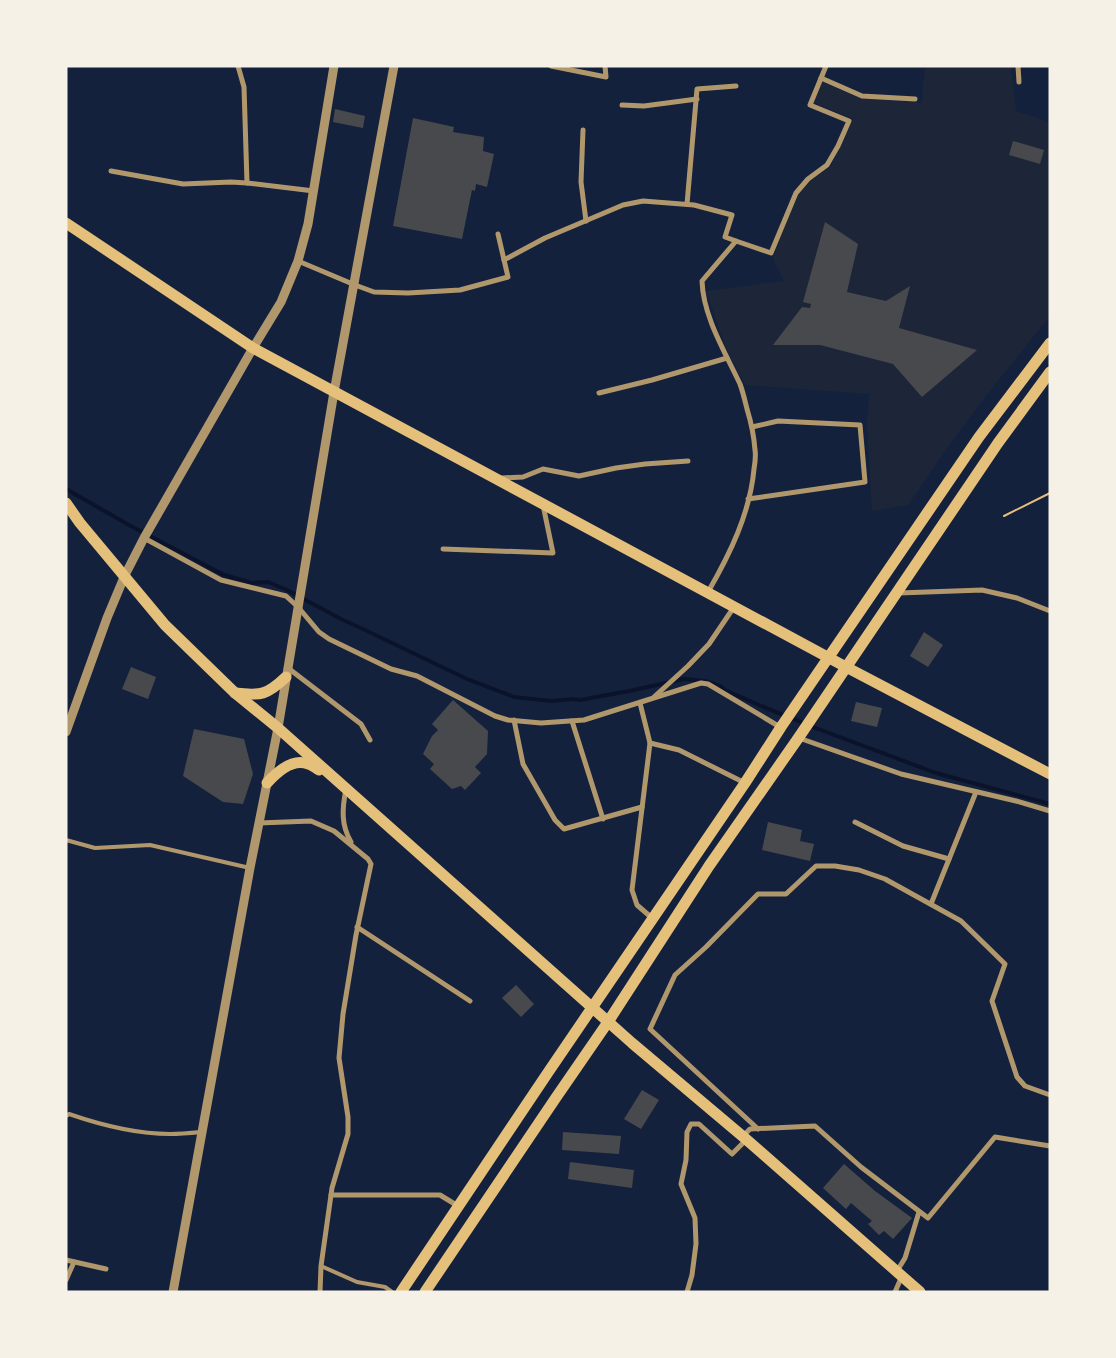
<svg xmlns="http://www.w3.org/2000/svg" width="1116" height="1358" viewBox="0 0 1116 1358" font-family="Merriweather,serif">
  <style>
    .green { fill: #1d2539 }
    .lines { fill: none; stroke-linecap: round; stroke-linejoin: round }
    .stream { stroke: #0b132b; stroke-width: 4 }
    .building { fill: #48494c }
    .path { stroke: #e5c07b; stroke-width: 2 }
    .service { stroke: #b1986c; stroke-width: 4 }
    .minor { stroke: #b1986c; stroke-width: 5 }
    .tertiary { stroke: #b1986c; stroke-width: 9 }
    .primary { stroke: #e5c07b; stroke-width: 11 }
  </style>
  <rect width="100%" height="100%" fill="#14213d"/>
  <polygon class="green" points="925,66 1011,66 1016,111 1050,122 1050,316 985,397 953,440 908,505 872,511 867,425 869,394 745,385 725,346 706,291 784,281 773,259 780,239 799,193 810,181 831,166 853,119 814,103 822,82 861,98 922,103"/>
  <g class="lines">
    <polyline class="stream" points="66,489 129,525 224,575 252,583 268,582 287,590 341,619 365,630 467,679 514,697 552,701 573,699 580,700 629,691 684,679 705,681 720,686 725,690 759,705 813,727 936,773 1050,804"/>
  </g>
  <g class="building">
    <polygon points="335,109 365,116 363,128 333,122"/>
    <polygon points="413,118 454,127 453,132 484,137 483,151 494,154 487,187 476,184 475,191 472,190 462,239 393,226"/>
    <polygon points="1013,141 1044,150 1040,164 1009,155"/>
    <polygon points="825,222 858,244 847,292 886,301 910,286 899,328 977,350 922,397 893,364 820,345 773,345 802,307 810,308 811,304 803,302"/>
    <polygon points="924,632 943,645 928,667 910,656"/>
    <polygon points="131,667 156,677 148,699 122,689"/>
    <polygon points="453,700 488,731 487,754 475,767 481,773 465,790 461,786 452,789 430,769 434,764 423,754 432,736 438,730 432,724"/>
    <polygon points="856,702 882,708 877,727 851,721"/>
    <polygon points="194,729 244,739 253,774 243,804 223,802 183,776"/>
    <polygon points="768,822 802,830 800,841 814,844 810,861 762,850"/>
    <polygon points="516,985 534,1004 521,1017 502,998"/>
    <polygon points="642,1090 659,1100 641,1129 624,1119"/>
    <polygon points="563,1132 621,1136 619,1154 562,1150"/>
    <polygon points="570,1162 634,1170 632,1188 568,1179"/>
    <polygon points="844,1164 875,1191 912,1218 893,1239 884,1231 879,1235 868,1224 872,1221 851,1203 846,1209 823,1188"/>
  </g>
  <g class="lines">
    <polyline class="path" points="1004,516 1050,493"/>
    <g class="service">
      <polyline points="66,840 95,848 150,845 250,868"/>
      <path d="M66 1116 69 1114C101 1125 136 1134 170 1134 180 1134 191 1133 201 1132"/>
      <polyline points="321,1266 357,1282 385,1287 392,1292"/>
    </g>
    <g class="minor">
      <polyline points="238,66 244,87 247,183"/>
      <polyline points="551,66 606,77 605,66"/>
      <polyline points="1018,66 1019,82"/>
      <polyline points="821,78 862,96 915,99"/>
      <polyline points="622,105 644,106 697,99"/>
      <polyline points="583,130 581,182 586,221"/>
      <polyline points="111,171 183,184 231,182 247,183 314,191"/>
      <polyline points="687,204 697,89 736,86"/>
      <polyline points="504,260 545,238 623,205 643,201 694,205 732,215 725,237 736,241"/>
      <polyline points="298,261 355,285 374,292 408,293 460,290 508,277 498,234"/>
      <polyline points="599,393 652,380 727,358"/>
      <polyline points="502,478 523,477 543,469 579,476 616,468 645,464 688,461"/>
      <polyline points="748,499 865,482 860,425 778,421 752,427"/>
      <polyline points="144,538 221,580 286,596 298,607 319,632 329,639 391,669 417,676 495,716 508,720 541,723 584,720 701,683 708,684 780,727"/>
      <polyline points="443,549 553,553 543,505"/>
      <path d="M708 592C730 554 750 513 754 469 755 463 756 456 755 450 754 436 751 422 747 409 745 401 743 392 740 384 725 352 703 316 702 281L736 241 771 253 796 193 808 179 827 165 838 146 849 121 810 105 826 66"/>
      <polyline points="899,593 982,590 1017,598 1050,611"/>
      <polyline points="288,668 361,724 370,740"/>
      <polyline points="654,697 688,666 709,644 734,607"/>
      <polyline points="640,703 650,743 632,890 637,905 652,918"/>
      <polyline points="514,720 523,764 555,820 564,829 642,807"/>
      <polyline points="572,721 603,819"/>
      <polyline points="799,738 901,774 1016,801 1050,811"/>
      <polyline points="650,743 679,750 745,783"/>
      <path d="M346 789C342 809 341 825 351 842"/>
      <polyline points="855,822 903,846 949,859"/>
      <polyline points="259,823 311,821 334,831 368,859 371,864 356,935 343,1014 339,1058 348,1117 348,1134 332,1188 321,1266 320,1292"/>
      <polyline points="931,904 976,792"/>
      <polyline points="357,927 470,1001"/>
      <polyline points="758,1129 650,1029 675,975 706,947 758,894 786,894 816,866 835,866 859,870 885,879 961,921 1005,964 992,1001 1017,1077 1025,1086 1050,1095"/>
      <polyline points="743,1136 750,1129 815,1126 861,1167 928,1218 995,1137 1050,1146"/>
      <polyline points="331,1195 440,1195 458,1206"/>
      <polyline points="66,1260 106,1269"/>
      <polyline points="897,1271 905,1258 919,1212"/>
      <polyline points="66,1280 74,1262"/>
      <polyline points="687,1292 692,1275 696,1244 695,1218 681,1184 686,1160 687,1132 691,1124 699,1124 732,1154 746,1140"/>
      <polyline points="895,1292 902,1276"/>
    </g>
    <g class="tertiary">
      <polyline points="66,732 107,618 125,575 144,538 253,348 281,302 298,261 308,224 334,66"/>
      <polyline points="173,1292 250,868 278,728 334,392 394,66"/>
    </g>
    <g class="primary">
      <polyline points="66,223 253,348 846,667 1050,774"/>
      <polyline points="66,503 80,523 165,625 235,693 278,728 632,1043 747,1140 920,1292"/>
      <path d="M235 693C261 696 267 695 286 677"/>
      <path d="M267 783C277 772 293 758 308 764 312 765 316 768 319 770"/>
      <polyline points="401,1292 549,1071 745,783 781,727 979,437 1050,343"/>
      <polyline points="425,1292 555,1099 608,1022 709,866 799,737 998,443 1050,372"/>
    </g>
  </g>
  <rect width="1116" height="1358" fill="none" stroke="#f6f1e7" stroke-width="135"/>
</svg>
